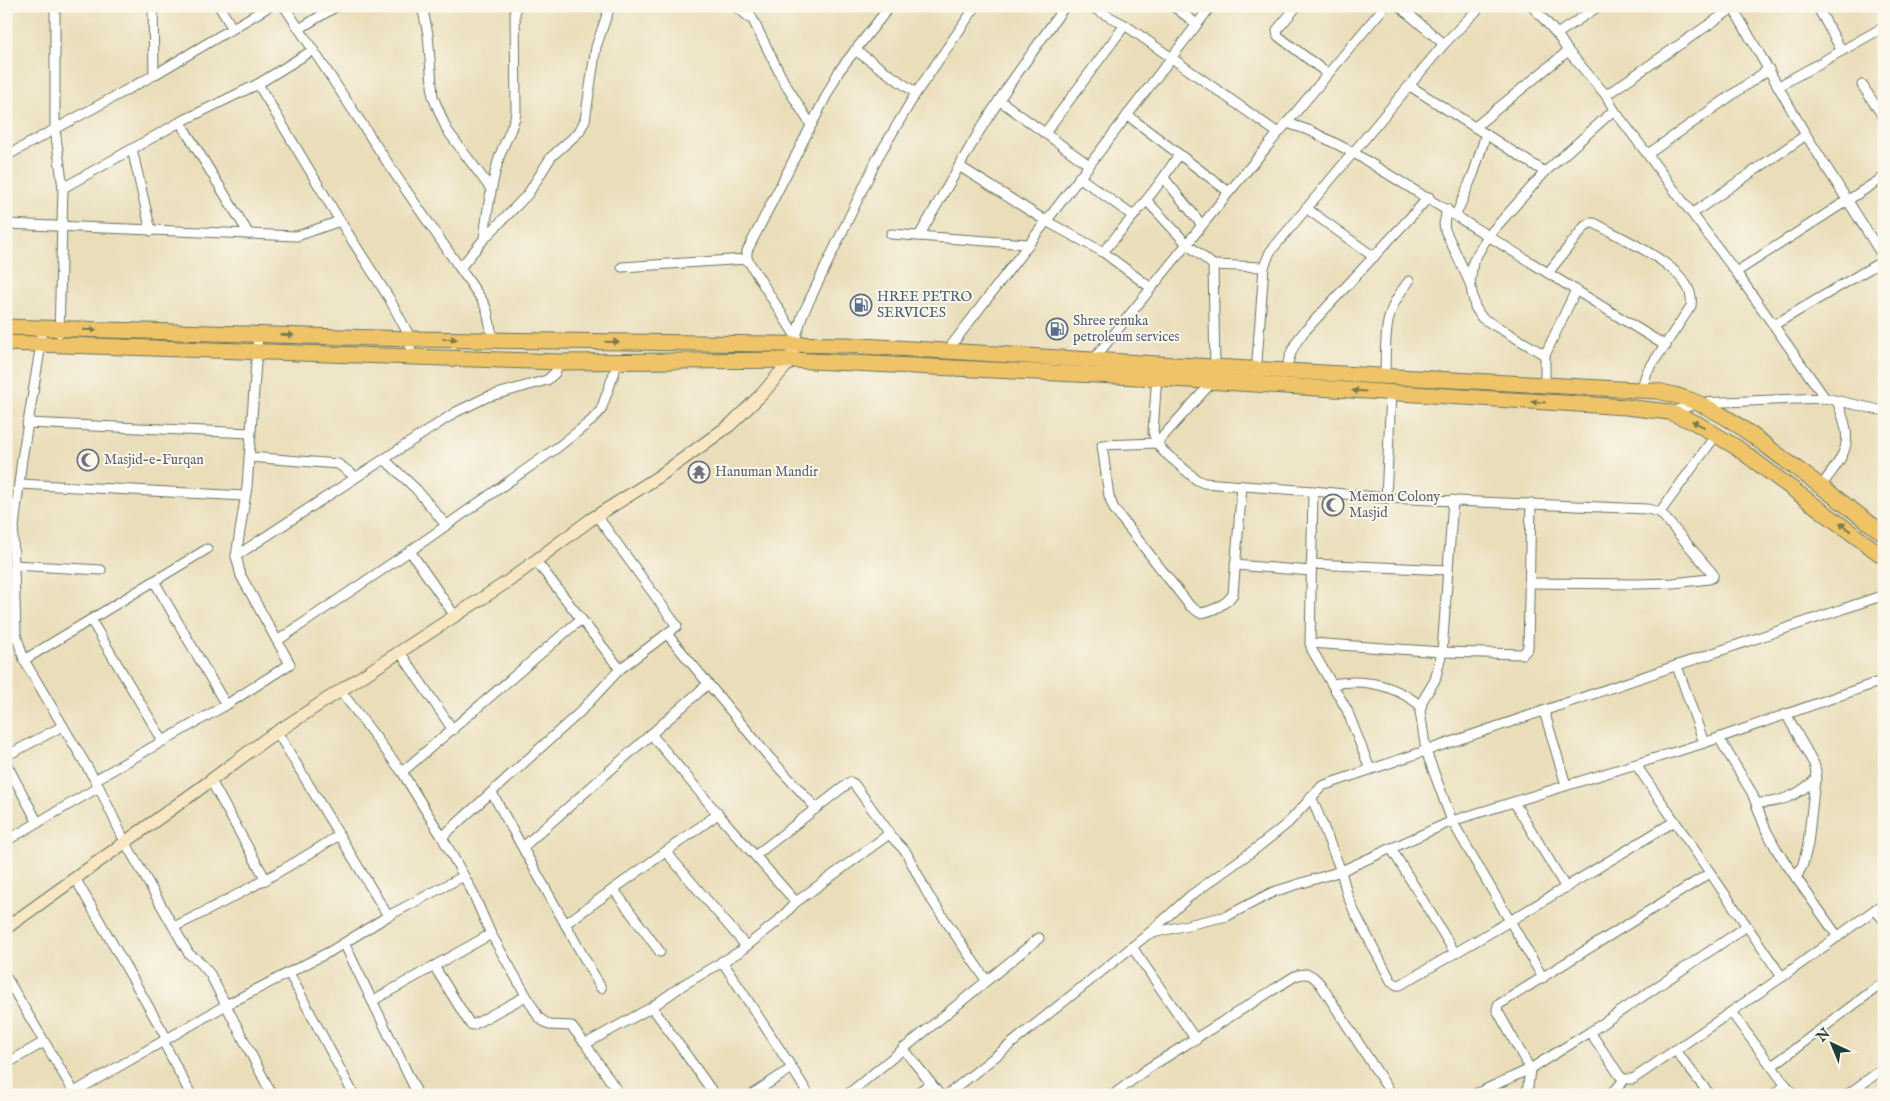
<svg xmlns="http://www.w3.org/2000/svg" width="1890" height="1101" viewBox="0 0 1890 1101" font-family="'IM FELL English',serif">
  <style>
    .lines { fill: none; stroke-linecap: round; stroke-linejoin: round }
    .street-casing { stroke: #667563; stroke-width: 11 }
    .secondary-casing { stroke: #667563; stroke-width: 14 }
    .primary-casing { stroke: #667563; stroke-width: 17 }
    .street { stroke: #fff; stroke-width: 9 }
    .secondary { stroke: #f9e7c3; stroke-width: 12 }
    .primary { stroke: #efc469; stroke-width: 15 }
    .oneway { fill: #7d7a4c }
    .labels { text-anchor: middle; dominant-baseline: central; stroke-width: 4; stroke-linejoin: round; paint-order: stroke }
    .service-label { font-size: 14px; fill: #4e5e75; stroke: #fbf7ec; text-anchor: start }
    .worship-label { font-size: 14px; fill: #5b616d; stroke: #fbf7ec; text-anchor: start }
  </style>
  <rect width="100%" height="100%" fill="#fbf7ec"/>
  <filter id="ink" filterUnits="userSpaceOnUse"><feTurbulence type="fractalNoise" baseFrequency=".02" numOctaves="2"/><feDisplacementMap in="SourceGraphic" scale="10" xChannelSelector="R" yChannelSelector="G"/><feConvolveMatrix kernelMatrix="1 2 1 2 8 2 1 2 1" color-interpolation-filters="sRGB"/></filter>
  <filter id="wash" filterUnits="userSpaceOnUse"><feTurbulence type="fractalNoise" baseFrequency=".0096" numOctaves="4" result="noise"/><feDisplacementMap in="SourceGraphic" scale="20" xChannelSelector="R" yChannelSelector="G"/><feGaussianBlur stdDeviation="1.12" result="paint"/><feColorMatrix in="noise" values="0 0 0 0 0 0 0 0 0 0 0 0 0 0 0 0 0 1.4 0 .05"/><feComposite in="paint" operator="in"/></filter>
  <g filter="url(#wash)">
    <rect width="100%" height="100%" fill="#eadeba"/>
  </g>
  <g filter="url(#ink)">
    <g class="lines">
      <g class="street-casing">
        <g id="street">
          <polyline points="55,6 55,129 63,188 59,333"/>
          <polyline points="153,6 154,75"/>
          <polyline points="219,6 233,29"/>
          <polyline points="284,6 399,180 482,300 487,310 493,340"/>
          <polyline points="422,6 428,34 433,97 447,130 491,189"/>
          <polyline points="736,6 750,18"/>
          <polyline points="746,6 784,82 811,125"/>
          <polyline points="1089,6 1125,25 1278,133"/>
          <polyline points="1173,6 1197,24"/>
          <polyline points="1297,6 1277,30 1278,36 1328,74"/>
          <polyline points="1399,6 1444,44"/>
          <polyline points="1532,6 1557,34 1568,51 1606,95 1614,110 1736,272 1825,398"/>
          <polyline points="1732,6 1806,135 1884,258"/>
          <polyline points="1817,6 1842,51"/>
          <polyline points="1882,6 1884,9"/>
          <polyline points="299,29 337,6"/>
          <polyline points="1557,34 1599,6"/>
          <polyline points="855,50 916,93"/>
          <polyline points="258,84 340,221 389,298 411,339 410,358"/>
          <polyline points="1862,85 1884,118"/>
          <polyline points="1410,86 1545,172"/>
          <polyline points="1779,86 1884,27"/>
          <polyline points="1606,95 1736,6"/>
          <polyline points="999,100 1089,165"/>
          <polyline points="1127,115 1229,192"/>
          <polyline points="180,122 249,234"/>
          <polyline points="1287,123 1311,131 1354,153 1666,346"/>
          <polyline points="1475,127 1568,51"/>
          <polyline points="1045,133 1125,25"/>
          <polyline points="132,149 151,231"/>
          <polyline points="1648,154 1769,69"/>
          <polyline points="6,156 154,75 270,6"/>
          <polyline points="959,166 1046,221 1103,252 1151,288"/>
          <polyline points="1079,177 1133,216"/>
          <polyline points="1164,178 1202,225"/>
          <polyline points="63,188 180,122 258,84 313,50"/>
          <polyline points="1147,201 1187,244 1213,265 1215,367"/>
          <polyline points="1306,208 1374,257"/>
          <polyline points="1447,209 1444,224 1445,230 1469,281"/>
          <polyline points="1693,213 1806,135"/>
          <polyline points="1456,215 1474,172 1486,134"/>
          <polyline points="6,224 297,236 340,221"/>
          <polyline points="891,234 1028,244"/>
          <polyline points="919,236 980,130 1007,88 1065,6"/>
          <path d="M484 239C487 212 491 185 499 158 504 142 513 129 516 113L515 6"/>
          <path d="M1103 252C1130 220 1157 190 1179 154"/>
          <polyline points="1213,265 1264,267"/>
          <polyline points="622,267 747,259"/>
          <polyline points="460,268 484,239 528,194 551,157 579,132 585,120 596,47 610,6"/>
          <polyline points="1736,272 1884,177"/>
          <path d="M1548 273 1585 226 1590 223H1594C1620 238 1698 269 1691 306L1647 372 1641 390"/>
          <polyline points="1774,325 1884,260"/>
          <polyline points="41,329 41,344 22,459 13,536 16,634 24,660 99,787 125,842 189,954 199,961 210,974 272,1095"/>
          <polyline points="795,335 747,259 747,251 839,71 890,6"/>
          <polyline points="794,344 802,316 878,157 916,93 976,6"/>
          <polyline points="947,351 1211,6"/>
          <polyline points="1545,355 1482,318 1475,307 1470,283 1473,262 1488,236 1545,172 1614,110"/>
          <polyline points="1093,360 1229,192 1385,6"/>
          <path d="M1286 371C1289 356 1293 345 1303 333L1429 197"/>
          <polyline points="1157,374 1153,432 1157,443 1164,452 1197,480 1204,483 1313,491 1386,498 1647,509 1660,512 1713,574 1713,577 1709,579 1673,583 1638,584 1529,583"/>
          <polyline points="1256,374 1264,267 1270,252 1444,44 1481,6"/>
          <path d="M1385 377C1386 337 1382 313 1409 281"/>
          <path d="M1213 381 1157 443 1102 445 1109 496 1114 509 1190 606 1200 613C1211 612 1227 604 1233 594L1242 486"/>
          <polyline points="1545,385 1545,355 1576,290"/>
          <polyline points="1670,412 1699,403 1825,398 1884,411"/>
          <polyline points="27,423 250,433"/>
          <polyline points="249,457 338,464 356,477"/>
          <polyline points="384,459 416,489 446,525"/>
          <polyline points="19,484 245,496"/>
          <path d="M1821 486C1848 451 1854 443 1837 401"/>
          <polyline points="1313,491 1310,643 1312,650 1347,710 1370,769"/>
          <polyline points="1386,498 1391,393"/>
          <polyline points="1453,500 1442,652 1435,680 1423,700 1420,711 1426,751 1452,821 1543,978"/>
          <polyline points="1660,512 1716,435"/>
          <polyline points="410,551 455,616"/>
          <polyline points="236,556 456,412 487,397 547,380 555,373 559,362"/>
          <polyline points="536,561 620,669"/>
          <polyline points="1311,564 1448,570"/>
          <polyline points="14,565 101,570"/>
          <polyline points="1235,565 1311,571"/>
          <polyline points="154,581 226,705"/>
          <polyline points="91,620 163,741"/>
          <polyline points="667,634 769,757 816,808"/>
          <polyline points="6,639 16,634"/>
          <polyline points="277,641 410,551 558,447 591,421 601,410 618,362"/>
          <polyline points="1310,643 1442,652 1523,654 1528,648 1531,503"/>
          <polyline points="400,652 453,730"/>
          <polyline points="24,660 207,549"/>
          <polyline points="1677,666 1704,743"/>
          <path d="M1332 684C1365 678 1395 685 1421 706"/>
          <polyline points="340,690 402,772 442,837 471,889 491,934 539,1018 549,1025 571,1026 584,1042 589,1042 652,1007 683,985 739,952 777,922 796,902 885,837 888,833 888,831 854,784 850,782 756,855"/>
          <polyline points="1544,711 1566,785"/>
          <polyline points="1786,714 1814,764 1816,771 1808,844 1803,864 1796,878"/>
          <polyline points="277,732 388,916"/>
          <polyline points="651,734 718,814 796,902"/>
          <polyline points="1719,738 1752,793 1766,830 1778,852 1838,937"/>
          <polyline points="6,756 63,726"/>
          <polyline points="6,763 38,823"/>
          <polyline points="1636,765 1782,977"/>
          <polyline points="402,772 581,619"/>
          <polyline points="95,780 226,705 290,664 241,576 236,556 247,487 258,334"/>
          <polyline points="211,781 266,880"/>
          <polyline points="492,793 601,988"/>
          <polyline points="1311,796 1341,871 1347,894 1354,911 1391,981 1397,985 1400,985 1510,921 1675,821"/>
          <polyline points="1514,802 1566,888"/>
          <path d="M1757 803C1781 803 1798 795 1816 779"/>
          <polyline points="888,833 906,852 927,893 986,980"/>
          <polyline points="442,837 580,712 620,669 677,626 597,516"/>
          <polyline points="6,841 99,787"/>
          <polyline points="523,847 708,684"/>
          <polyline points="1391,848 1455,953"/>
          <polyline points="666,852 746,946"/>
          <polyline points="75,878 167,1039"/>
          <polyline points="614,890 660,952"/>
          <polyline points="1875,910 1884,920"/>
          <polyline points="565,924 718,814"/>
          <path d="M174 927C231 899 286 870 339 835"/>
          <polyline points="1148,934 1227,916 1273,892 1341,871 1452,821 1704,743 1884,680"/>
          <polyline points="344,943 418,1095"/>
          <polyline points="1132,947 1196,1040"/>
          <polyline points="722,961 792,1068 751,1095"/>
          <polyline points="434,966 470,1024 473,1025 526,996"/>
          <polyline points="289,973 354,1095"/>
          <polyline points="6,977 74,1092"/>
          <polyline points="372,1001 491,934"/>
          <polyline points="652,1007 715,1095"/>
          <polyline points="1731,1012 1793,1095"/>
          <polyline points="1590,1032 1620,1076 1624,1079 1633,1079 1782,977 1884,903"/>
          <polyline points="163,1041 191,1095"/>
          <polyline points="586,1043 588,1048 620,1095"/>
          <polyline points="903,1048 940,1095"/>
          <polyline points="1675,1050 1710,1095"/>
          <polyline points="6,1064 44,1042"/>
          <polyline points="1772,1066 1884,982"/>
          <polyline points="792,1068 809,1095"/>
          <polyline points="69,1095 226,1005 331,951 388,916 464,876"/>
          <polyline points="847,1095 1039,938"/>
          <polyline points="915,1095 931,1083"/>
          <polyline points="947,1095 1147,935 1190,896 1258,847 1288,823 1322,786 1884,595"/>
          <path d="M1113 1095 1147 1069 1295 976C1308 971 1313 975 1321 985L1392 1095"/>
          <polyline points="1473,1095 1530,1069 1590,1032 1747,926"/>
          <polyline points="1527,1095 1530,1069 1497,1010 1498,1005 1710,873"/>
          <polyline points="1608,1095 1619,1086 1624,1079"/>
          <polyline points="1773,1095 1786,1085"/>
          <polyline points="1847,1095 1884,1068"/>
        </g>
      </g>
      <g class="secondary-casing">
        <polyline id="secondary" points="6,928 202,787 266,739 507,582 590,520 658,477 730,425 762,394 791,360 792,354"/>
      </g>
      <g class="primary-casing">
        <g id="primary">
          <path d="M6 327 411 339 846 345 1158 364 1657 391C1713 401 1745 430 1789 463 1821 486 1852 510 1884 534"/>
          <polyline points="6,343 559,362 791,360 1156,378 1626,407 1669,412 1696,423 1736,447 1884,557"/>
        </g>
      </g>
      <use href="#street" class="street"/>
      <use href="#secondary" class="secondary"/>
      <use href="#primary" class="primary"/>
    </g>
    <defs><path id="oneway-solid" d="M-6-.8H1V-3.2L6.5 0L1 3.2V.8H-6Z" transform="scale(1.25)"/></defs>
    <g class="oneway">
      <use href="#oneway-solid" transform="translate(90 330) rotate(2)"/>
      <use href="#oneway-solid" transform="translate(287 335) rotate(2)"/>
      <use href="#oneway-solid" transform="translate(450 339) rotate(1)"/>
      <use href="#oneway-solid" transform="translate(612 342) rotate(1)"/>
      <use href="#oneway-solid" transform="translate(1359 391) rotate(-176)"/>
      <use href="#oneway-solid" transform="translate(1538 402) rotate(-177)"/>
      <use href="#oneway-solid" transform="translate(1698 424) rotate(-153)"/>
      <use href="#oneway-solid" transform="translate(1845 527) rotate(-142)"/>
    </g>
  </g>
  <defs>
    <g id="fuel-ring" transform="scale(1.125)"><circle r="9.5" fill="#fbf7ec" stroke="#5c6f8a" stroke-width="1.5"/><path d="M-5.5-6h7V0h2V4h1.3V-2.5L3-4.5l.8-.8L6-3V5H2.5V1h-1V6h-7ZM-4.2-4.7v3.2H.2V-4.7Z" fill="#5c6f8a"/></g>
    <g id="mosque-ring" transform="scale(1.125)"><circle r="9.5" fill="#fbf7ec" stroke="#6b7280" stroke-width="1.5"/><path d="M3.5-4.9A6 6 0 1 0 3.5 4.9A5 5 0 1 1 3.5-4.9Z" fill="#6b7280"/></g>
    <g id="temple-ring" transform="scale(1.125)"><circle r="9.5" fill="#fbf7ec" stroke="#6b7280" stroke-width="1.5"/><path d="M0-6L5-2H3V0L6.5 2.5H4V6H1.5V3h-3V6H-4V2.5H-6.5L-3 0V-2H-5Z" fill="#6b7280"/></g>
  </defs>
  <g fill-rule="evenodd">
    <use href="#fuel-ring" x="861" y="305"/>
    <use href="#fuel-ring" x="1057" y="329"/>
    <use href="#mosque-ring" x="88" y="460"/>
    <use href="#temple-ring" x="699" y="472"/>
    <use href="#mosque-ring" x="1333" y="505"/>
  </g>
  <g class="labels">
    <g class="service-label">
      <text x="877" y="297">HREE PETRO<tspan x="877" dy="16">SERVICES</tspan></text>
      <text x="1073" y="321">Shree renuka<tspan x="1073" dy="16">petroleum services</tspan></text>
    </g>
    <g class="worship-label">
      <text x="104" y="460">Masjid-e-Furqan</text>
      <text x="715" y="472">Hanuman Mandir</text>
      <text x="1349" y="497">Memon Colony<tspan x="1349" dy="16">Masjid</tspan></text>
    </g>
  </g>
  <rect width="1890" height="1101" fill="none" stroke="#fbf7ec" stroke-width="25"/>
  <g transform="translate(1832 1044) rotate(316)" stroke="#fbf7ec" stroke-width="4" paint-order="stroke">
  <path d="M0-4L9 19L0 12L-9 19Z" fill="#1f3d34"/>
  <text y="-8" font-size="14" font-weight="bold" text-anchor="middle" fill="#1f3d34">N</text>
  </g>
</svg>
